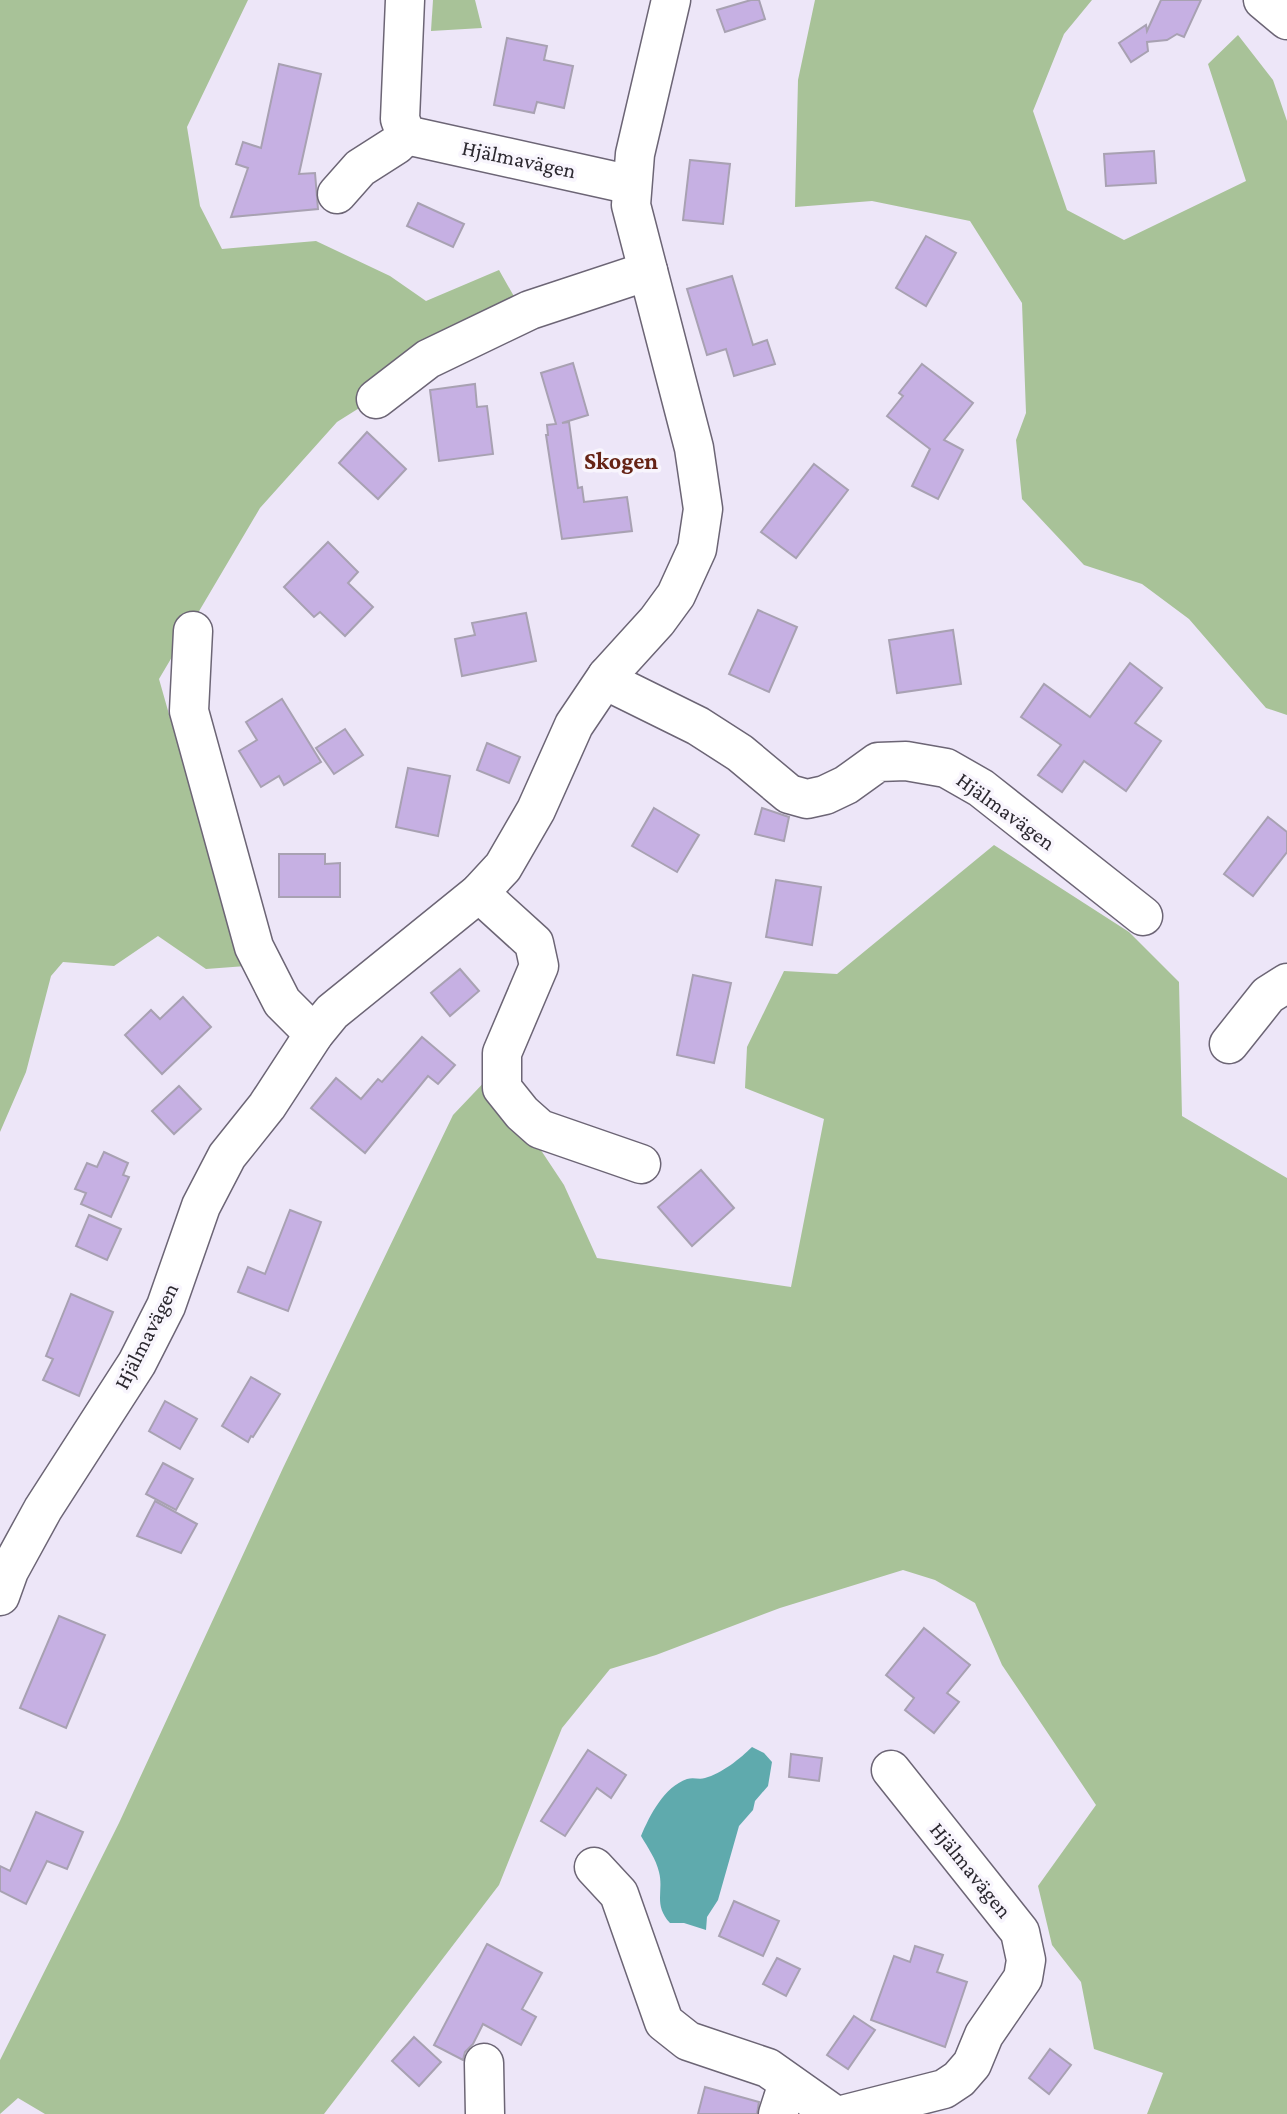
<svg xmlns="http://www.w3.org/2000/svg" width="1287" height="2114" viewBox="0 0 1287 2114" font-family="'Crimson Pro',serif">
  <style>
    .green { fill: #a8c298 }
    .water { fill: #5faaad }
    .building { fill: #c6b0e3; stroke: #a8a1b2; stroke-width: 2 }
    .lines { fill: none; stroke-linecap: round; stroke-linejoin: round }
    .minor-casing { stroke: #6c6575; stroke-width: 41 }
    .minor { stroke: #fff; stroke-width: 38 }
    .labels { text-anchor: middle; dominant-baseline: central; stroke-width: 7; stroke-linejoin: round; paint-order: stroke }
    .street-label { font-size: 22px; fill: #2b282f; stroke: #f8f5fd }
    .neighbourhood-label { font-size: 24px; font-weight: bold; fill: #662315; stroke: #f8f5fd }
  </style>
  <rect width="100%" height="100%" fill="#ede6f8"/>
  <g class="green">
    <polygon points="0,0 248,0 187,127 200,206 222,249 316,241 390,276 426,301 499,270 520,307 337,422 260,508 159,679 211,862 227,880 246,966 206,969 158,936 114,966 63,962 51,976 26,1072 0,1132"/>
    <polygon points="433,0 475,0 482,28 431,31"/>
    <polygon points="815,0 1092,0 1064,34 1033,111 1067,210 1124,240 1246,181 1208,64 1238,35 1273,80 1287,121 1287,715 1266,708 1189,619 1142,584 1084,565 1022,499 1016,440 1026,413 1022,303 970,221 872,201 795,207 798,80"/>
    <polygon points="994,845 1129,932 1179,982 1182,1116 1287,1178 1287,2114 1147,2114 1163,2073 1094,2049 1081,1982 1052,1945 1038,1886 1096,1805 1002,1665 975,1603 935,1580 903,1570 780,1608 656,1655 610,1669 562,1728 499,1885 324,2114 45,2114 18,2098 0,2114 0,2060 119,1823 283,1468 453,1115 491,1075 564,1185 597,1258 791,1287 824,1119 745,1088 747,1047 784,971 837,974"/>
  </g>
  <path class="water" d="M752 1747 764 1753 772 1762 768 1786 755 1801 753 1810 739 1826 718 1900 707 1917 706 1930 684 1923H670C653 1904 664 1892 659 1872 656 1859 648 1848 641 1836 650 1815 664 1787 687 1779 694 1777 699 1780 705 1778 721 1774 741 1758 752 1747Z"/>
  <g class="building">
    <polygon points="751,0 759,0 765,19 725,32 717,10"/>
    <polygon points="1161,0 1201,0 1184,37 1177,34 1167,40 1147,42 1148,51 1131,62 1119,43 1146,25 1147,31"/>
    <polygon points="507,38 547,46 544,60 573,66 564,108 537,102 534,113 494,105"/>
    <polygon points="279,64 321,74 299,174 315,173 318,209 231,217 248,168 236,164 243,142 261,148"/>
    <polygon points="1154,151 1156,183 1106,186 1104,154"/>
    <polygon points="690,160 730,164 723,224 683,220"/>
    <polygon points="418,203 464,224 453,247 407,226"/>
    <polygon points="926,236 956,253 926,306 896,288"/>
    <polygon points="732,276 753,345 767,340 775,364 734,376 726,349 707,355 687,289"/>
    <polygon points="573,363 588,415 562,423 569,422 578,488 582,487 584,502 627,497 632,531 562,539 546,435 548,435 547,425 556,424 541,373"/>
    <polygon points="922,364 973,403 944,440 963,450 938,499 912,486 930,449 887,416 903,396 899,393"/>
    <polygon points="475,384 477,407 487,406 493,454 439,461 430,390"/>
    <polygon points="367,432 406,469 378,499 339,463"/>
    <polygon points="814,464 848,490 796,558 761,532"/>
    <polygon points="328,542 358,572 348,583 373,607 345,636 320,612 314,617 284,587"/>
    <polygon points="758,610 797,627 769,692 729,674"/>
    <polygon points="526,613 536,661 462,676 455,639 475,635 472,623"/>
    <polygon points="953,630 961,684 897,693 889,640"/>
    <polygon points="1130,663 1162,688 1135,723 1161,741 1126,791 1084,761 1062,792 1038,775 1061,745 1021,717 1044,684 1090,717"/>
    <polygon points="282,699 321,762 284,785 279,776 261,787 239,751 257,740 246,722"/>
    <polygon points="345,729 363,755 334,774 316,748"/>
    <polygon points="487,743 520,757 509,783 477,770"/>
    <polygon points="408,768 450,776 438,836 396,827"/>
    <polygon points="654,808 699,835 677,872 632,846"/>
    <polygon points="762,808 789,817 784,841 755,834"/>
    <polygon points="1268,817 1287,832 1287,852 1253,896 1224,874"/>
    <polygon points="279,854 325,854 325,864 340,863 340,897 279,897"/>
    <polygon points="776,880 821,887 812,945 766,937"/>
    <polygon points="460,969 479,991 450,1016 431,993"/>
    <polygon points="693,975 731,983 714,1063 677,1055"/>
    <polygon points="183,997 211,1027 162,1074 125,1035 151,1010 160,1019"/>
    <polygon points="422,1037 455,1065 438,1084 428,1076 365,1153 311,1108 336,1078 361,1099 378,1079 382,1082"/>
    <polygon points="179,1086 201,1109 174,1134 152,1111"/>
    <polygon points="104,1152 128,1163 123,1175 129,1177 111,1217 81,1204 86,1193 75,1189 87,1163 97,1167"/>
    <polygon points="701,1170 734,1208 692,1246 658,1207"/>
    <polygon points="290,1210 321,1222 288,1311 238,1292 248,1267 265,1274"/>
    <polygon points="89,1215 121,1229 107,1260 76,1246"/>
    <polygon points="71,1294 113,1312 79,1396 43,1380 53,1359 46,1356"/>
    <polygon points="251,1377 280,1394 253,1437 251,1436 248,1442 222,1426"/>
    <polygon points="165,1401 197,1419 180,1449 149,1431"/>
    <polygon points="163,1463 193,1479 176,1510 146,1494"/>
    <polygon points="155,1501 197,1524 181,1553 137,1536"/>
    <polygon points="59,1616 105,1635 66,1728 20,1708"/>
    <polygon points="924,1628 970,1665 947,1693 959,1702 934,1733 905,1710 914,1698 886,1675"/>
    <polygon points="588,1750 626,1775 611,1798 597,1788 565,1836 541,1821"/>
    <polygon points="791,1754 822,1758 819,1781 789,1777"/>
    <polygon points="36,1812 83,1832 67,1869 47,1861 26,1904 0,1891 0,1866 10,1871"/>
    <polygon points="734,1901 779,1921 763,1956 719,1936"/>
    <polygon points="487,1944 542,1973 522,2009 536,2017 521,2045 483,2024 473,2044 465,2052 463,2060 434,2045"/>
    <polygon points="915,1946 943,1955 937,1972 967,1982 945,2047 871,2020 894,1956 910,1962"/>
    <polygon points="777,1958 800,1969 786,1996 763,1984"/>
    <polygon points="854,2016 875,2030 848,2069 827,2055"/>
    <polygon points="414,2037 441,2062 419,2086 392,2061"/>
    <polygon points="1050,2049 1071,2065 1049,2094 1029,2078"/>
    <polygon points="705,2087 759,2102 757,2114 698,2114"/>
  </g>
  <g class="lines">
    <g class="minor-casing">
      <g id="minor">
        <polyline points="405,0 400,119 406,135 632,185"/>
        <polyline points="1263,0 1287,20"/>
        <polyline points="337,194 360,168 396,145 406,135"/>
        <polyline points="376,399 428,359 530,310 648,271"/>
        <polyline points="193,631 189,711 254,947 282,1002 314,1034"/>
        <polyline points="607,676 619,687 698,726 740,753 789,794 807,799 825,795 846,785 878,762 906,761 946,768 981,788 1143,916"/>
        <polyline points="479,893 534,943 539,966 502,1053 502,1088 522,1113 540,1129 641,1164"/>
        <polyline points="1229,1044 1268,995 1287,983"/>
        <polyline points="0,1596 9,1571 43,1509 137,1363 166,1306 201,1206 227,1156 267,1106 314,1034 332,1012 479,893 503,867 536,810 574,725 607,676 657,621 676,595 697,549 703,509 694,448 631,205 635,154 671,0"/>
        <polyline points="594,1867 619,1894 664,2022 688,2041 768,2068 833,2114"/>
        <polyline points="484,2063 485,2114"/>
        <polyline points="778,2114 788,2083"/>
        <polyline points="846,2114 944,2089 959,2079 972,2064 984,2035 1023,1978 1026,1960 1020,1932 891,1770"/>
      </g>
    </g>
    <use href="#minor" class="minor"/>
  </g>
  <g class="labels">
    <g class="street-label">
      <text transform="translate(519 159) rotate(12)">Hjälmavägen</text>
      <text transform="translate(1006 811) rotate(36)">Hjälmavägen</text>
      <text transform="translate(146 1336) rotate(-63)">Hjälmavägen</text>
      <text transform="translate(971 1870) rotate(51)">Hjälmavägen</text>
    </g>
    <g class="neighbourhood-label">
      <text x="621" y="460">Skogen</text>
    </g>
  </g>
</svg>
